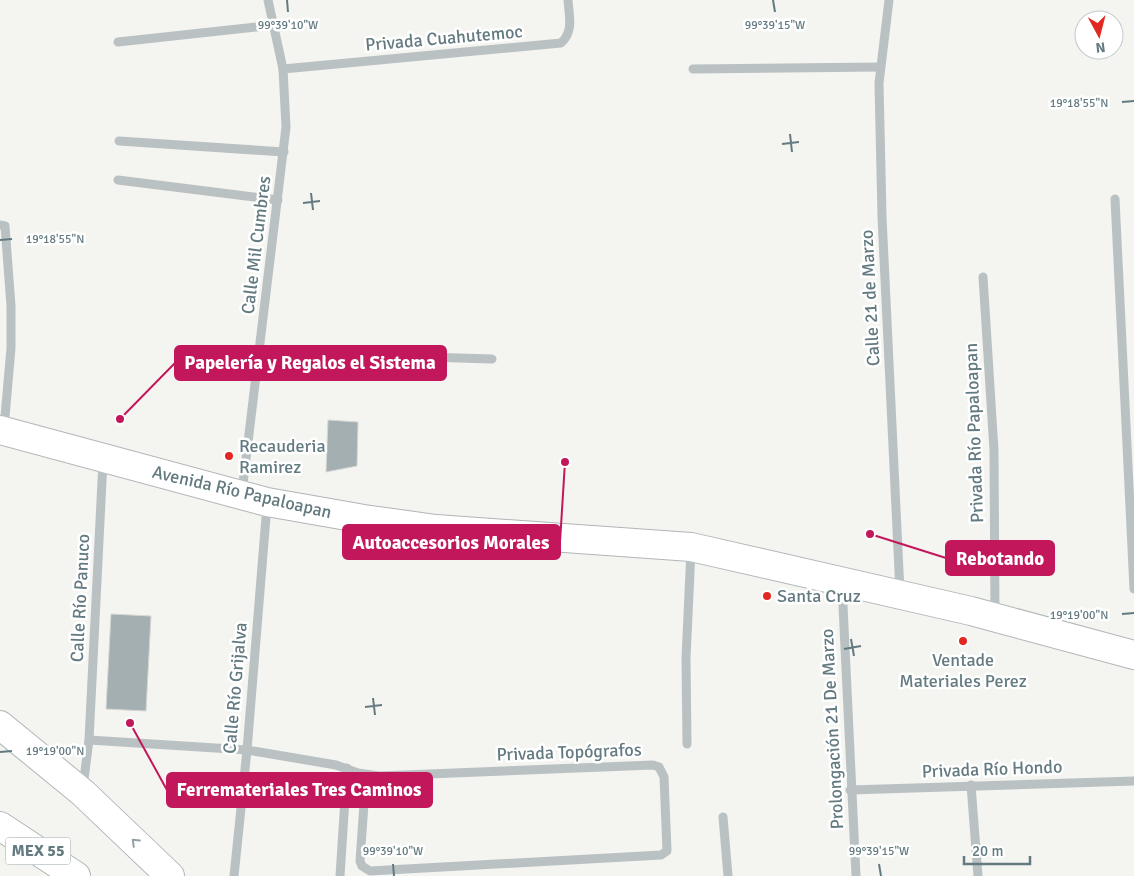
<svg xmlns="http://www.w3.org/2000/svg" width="1134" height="876" viewBox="0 0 1134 876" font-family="Signika,sans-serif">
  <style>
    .building { fill: #a4afb2; stroke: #d6d5d3 }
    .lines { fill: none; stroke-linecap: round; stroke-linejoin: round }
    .major-casing { stroke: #b0b6b8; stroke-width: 30 }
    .highway-casing { stroke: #b0b5b7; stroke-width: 30 }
    .minor { stroke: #bac1c3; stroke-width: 9 }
    .major { stroke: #fff; stroke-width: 28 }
    .highway { stroke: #fff; stroke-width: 28 }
    .oneway { stroke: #92a2a7 }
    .ticks { fill: none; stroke: #637a81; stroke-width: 2 }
    .poi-dot { fill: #e22822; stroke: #fff; stroke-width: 2 }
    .labels { text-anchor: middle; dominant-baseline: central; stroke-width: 5; stroke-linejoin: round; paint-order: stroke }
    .shield { fill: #fff; stroke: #92a2a7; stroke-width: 1 }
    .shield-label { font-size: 16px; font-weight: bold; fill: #637a81 }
    .street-label { font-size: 18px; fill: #637a81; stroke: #fff }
    .poi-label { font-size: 18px; fill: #637a81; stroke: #fff; text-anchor: start }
    .ticks-label { font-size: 12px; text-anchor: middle; fill: #637a81; stroke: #fff; stroke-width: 5; stroke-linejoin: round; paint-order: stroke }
    .leader { fill: none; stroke: #c2185b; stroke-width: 2 }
    .callout-dot { fill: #c2185b; stroke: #fff; stroke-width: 2 }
    .callout { fill: #c2185b; stroke: #c2185b; stroke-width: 2 }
    .callout-label { font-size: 19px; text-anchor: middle; font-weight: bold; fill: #fff }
  </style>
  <rect width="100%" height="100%" fill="#f4f4f0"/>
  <g class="building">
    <polygon points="328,420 358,422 357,466 326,472"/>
    <polygon points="111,614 151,616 146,711 106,709"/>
  </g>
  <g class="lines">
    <g class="major-casing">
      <g id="major">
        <polyline points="0,430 267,502 364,519 436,529 691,547 971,611 1134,655"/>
        <polyline points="0,725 83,793 170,876"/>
      </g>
    </g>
    <g class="highway-casing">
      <polyline id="highway" points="0,826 76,876"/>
    </g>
    <g class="minor">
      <polyline points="889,0 879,83 882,217 900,592"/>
      <polyline points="118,42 274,25"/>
      <path d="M283 69 561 43C574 31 569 16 568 0"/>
      <polyline points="693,69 880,67"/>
      <polyline points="119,141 284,152"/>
      <polyline points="118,180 278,200"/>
      <polyline points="1115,199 1134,589"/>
      <polyline points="0,225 5,226 11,306 11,348 4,428"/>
      <polyline points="983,277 994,450 995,615"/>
      <polyline points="259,352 492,359"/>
      <polyline points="242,492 286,127 283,69 268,0"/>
      <polyline points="842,585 856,876"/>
      <polyline points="89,740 247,750 336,765 358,773 379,776 653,765 659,767 664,777 667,851 661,855 370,871 362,866 360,861 366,775"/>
      <polyline points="687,744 686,658 691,550"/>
      <polyline points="971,785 978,876"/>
      <polyline points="83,787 89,740 103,461"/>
      <polyline points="850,790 1134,781"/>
      <polyline points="723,817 728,876"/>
      <polyline points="234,876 247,750 267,505"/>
      <polyline points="340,876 347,768"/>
    </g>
    <use href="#major" class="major"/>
    <use href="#highway" class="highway"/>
  </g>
  <defs><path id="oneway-chevron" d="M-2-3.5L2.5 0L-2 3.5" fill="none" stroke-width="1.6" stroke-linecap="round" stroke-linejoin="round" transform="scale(1.25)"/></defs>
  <use class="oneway" href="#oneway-chevron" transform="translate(135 842) rotate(-136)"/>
  <path class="ticks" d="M287 0 288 12M773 0 775 12M1122 102 1134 101M790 134 792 152M782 144 799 142M311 193 313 210M303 203 320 201M0 240 12 239M1122 614 1134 613M851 639 854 656M844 649 861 646M373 698 375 715M365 707 382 705M0 752 12 751M393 864 394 876M879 864 881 876"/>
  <g class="poi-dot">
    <circle cx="229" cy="456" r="5"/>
    <circle cx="767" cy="596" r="5"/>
    <circle cx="963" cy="641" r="5"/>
  </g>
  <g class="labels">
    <rect class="shield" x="5.5" y="837.5" width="65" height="27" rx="4"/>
    <g class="shield-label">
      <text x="38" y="851">MEX 55</text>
    </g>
    <g class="street-label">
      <text transform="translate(444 38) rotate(-5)">Privada Cuahutemoc</text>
      <text transform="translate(256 245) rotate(-83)">Calle Mil Cumbres</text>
      <text transform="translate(870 298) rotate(-93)">Calle 21 de Marzo</text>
      <text transform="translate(974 433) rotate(-92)">Privada Río Papaloapan</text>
      <text transform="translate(242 492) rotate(13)">Avenida Río Papaloapan</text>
      <text transform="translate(80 598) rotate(-87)">Calle Río Panuco</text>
      <text transform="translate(235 688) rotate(-85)">Calle Río Grijalva</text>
      <text transform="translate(832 729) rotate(-93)">Prolongación 21 De Marzo</text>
      <text transform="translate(569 752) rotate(-2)">Privada Topógrafos</text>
      <text transform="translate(992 769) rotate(-2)">Privada Río Hondo</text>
    </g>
    <g class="poi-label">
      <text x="239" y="446">Recauderia<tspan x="239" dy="21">Ramirez</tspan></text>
      <text x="777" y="596">Santa Cruz</text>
      <text x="963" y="660" text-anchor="middle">Ventade<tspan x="963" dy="21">Materiales Perez</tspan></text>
    </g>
  </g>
  <g class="ticks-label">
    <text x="288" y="29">99°39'10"W</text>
    <text x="775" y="29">99°39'15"W</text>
    <text x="1079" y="107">19°18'55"N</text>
    <text x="55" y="243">19°18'55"N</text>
    <text x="1079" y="619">19°19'00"N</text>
    <text x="55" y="755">19°19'00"N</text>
    <text x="393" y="855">99°39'10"W</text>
    <text x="879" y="855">99°39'15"W</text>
  </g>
  <path class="leader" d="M120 419L175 363M565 462L560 542M870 534L946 558M130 723L167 790"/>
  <g class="callout-dot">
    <circle cx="120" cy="419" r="5"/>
    <circle cx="565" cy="462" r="5"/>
    <circle cx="870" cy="534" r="5"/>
    <circle cx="130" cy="723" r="5"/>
  </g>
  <g class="callout">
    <rect x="175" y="346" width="271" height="34" rx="5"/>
    <rect x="343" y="525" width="217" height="34" rx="5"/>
    <rect x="946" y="541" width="108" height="34" rx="5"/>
    <rect x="167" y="773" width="265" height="34" rx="5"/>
  </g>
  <g class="callout-label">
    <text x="310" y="369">Papelería y Regalos el Sistema</text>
    <text x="451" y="549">Autoaccesorios Morales</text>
    <text x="1000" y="565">Rebotando</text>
    <text x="299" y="796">Ferremateriales Tres Caminos</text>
  </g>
  <g transform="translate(1099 35) rotate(173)"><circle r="24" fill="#ffffff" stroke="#c1cacd"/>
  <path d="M0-4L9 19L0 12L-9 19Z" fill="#e22822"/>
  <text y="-8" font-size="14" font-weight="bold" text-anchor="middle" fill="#637a81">N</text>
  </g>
  <path d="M964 856v8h66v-8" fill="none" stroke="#637a81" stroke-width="2.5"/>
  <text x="972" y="856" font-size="15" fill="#637a81" stroke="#ffffff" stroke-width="4" paint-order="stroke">20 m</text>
</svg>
